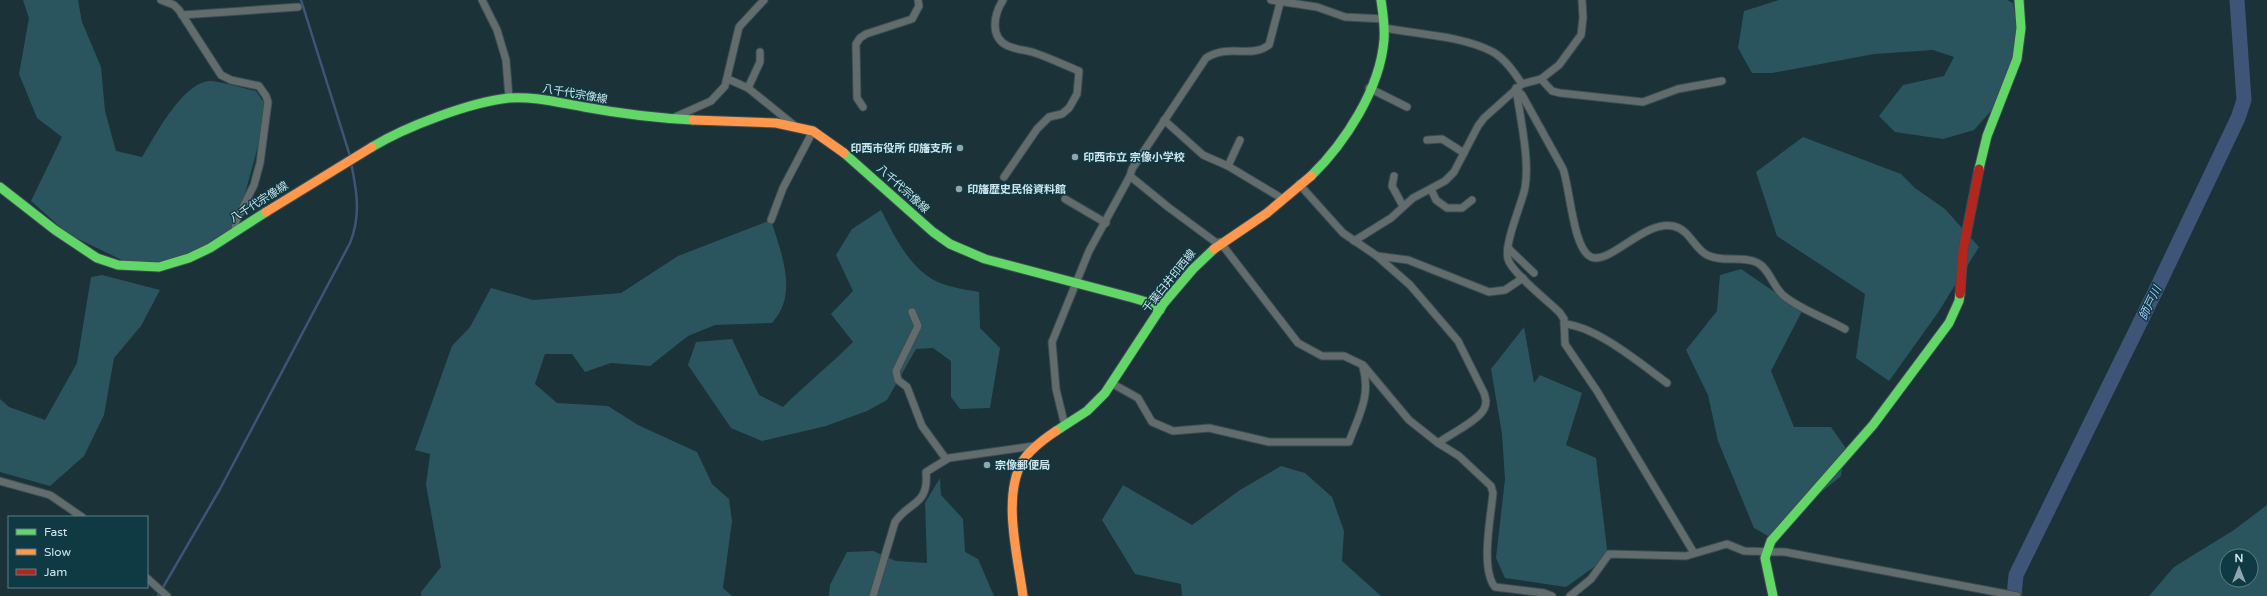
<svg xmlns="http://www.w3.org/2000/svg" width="2267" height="596" viewBox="0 0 2267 596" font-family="'Varela Round','Noto Sans JP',sans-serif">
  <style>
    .green { fill: #2b555e; fill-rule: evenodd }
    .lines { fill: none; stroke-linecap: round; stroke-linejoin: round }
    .stream { stroke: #3e5577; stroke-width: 2.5 }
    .river { stroke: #3e5577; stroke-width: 15 }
    .street-casing { stroke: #3a4d52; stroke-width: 9 }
    .fast-casing { stroke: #3a4d52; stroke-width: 11 }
    .slow-casing { stroke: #3a4d52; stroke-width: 11 }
    .jam-casing { stroke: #3a4d52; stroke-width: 11 }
    .street { stroke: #626c6c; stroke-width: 7 }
    .fast { stroke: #63d668; stroke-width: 9 }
    .slow { stroke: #ff974d; stroke-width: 9 }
    .jam { stroke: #b3261e; stroke-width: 9 }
    .poi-dot { fill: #90a6ac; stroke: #0f3a44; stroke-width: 1.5 }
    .labels { text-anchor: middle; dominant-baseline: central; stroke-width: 3; stroke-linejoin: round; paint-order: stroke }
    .street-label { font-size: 11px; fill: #cfe5eb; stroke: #0f3a44 }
    .poi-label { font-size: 11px; font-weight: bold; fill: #cfe5eb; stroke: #0f3a44; text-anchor: start }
    .water-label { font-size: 12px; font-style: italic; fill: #a8c7f7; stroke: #0f3a44 }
  </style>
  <rect width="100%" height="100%" fill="#1b3238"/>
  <g class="green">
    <path d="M23 0H78L82 22 101 67 105 111 116 151 142 157C156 135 180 86 208 81 216 80 247 89 256 91L268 109 242 205 230 231 174 263H128L68 234 31 201 62 137 37 118 19 74 29 18Z"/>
    <polygon points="1779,0 2007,0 2013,3 2020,35 2006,94 1974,130 1943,139 1895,132 1879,116 1903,85 1944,76 1954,57 1933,50 1874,54 1772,73 1752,73 1738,48 1744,11"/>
    <polygon points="1803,137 1901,174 1915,188 1945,209 1979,247 1937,314 1889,381 1856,358 1865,294 1777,236 1756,172"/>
    <path d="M881 210C893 233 905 259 926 275 940 286 962 289 979 292L980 328 1000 348 990 408 960 409 951 397V361L933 348 916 349 887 400 867 411 826 426 762 441 731 428 688 365 696 342 732 339 759 395 783 407C806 384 830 365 853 342L831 314 853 291 836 255 852 229Z"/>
    <path d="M771 220C781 253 799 294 772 323L715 325 688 336 650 366 611 363 585 372 572 354H545L535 384 557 403 608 406 638 425 697 452 712 484 729 499 732 521 723 588 732 596H421V592L441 567 426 485 430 454 415 450 452 346 470 327 491 288 533 300 621 293 678 256Z"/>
    <polygon points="1741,269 1802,311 1771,371 1794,427 1831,427 1845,447 1841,476 1768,536 1754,528 1718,441 1708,395 1686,350 1717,311 1720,275"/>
    <polygon points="102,275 160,290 141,326 114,358 104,415 84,456 50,486 0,472 0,399 9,407 45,420 77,363 91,277"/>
    <polygon points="1524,327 1534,383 1540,375 1582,393 1566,445 1596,458 1608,557 1566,587 1505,578 1496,558 1505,479 1502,434 1491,369"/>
    <polygon points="1281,466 1305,473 1332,497 1344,531 1342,561 1381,596 1182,596 1181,584 1135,574 1102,520 1123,485 1192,525 1240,490"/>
    <polygon points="940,478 941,495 963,519 965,552 978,559 994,596 829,596 830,585 847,552 873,551 896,561 927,563 925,503"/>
    <path d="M2267 505V596H2149L2174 567 2234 530ZM2227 556H2251V580H2227Z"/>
  </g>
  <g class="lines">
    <g class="stream">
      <polyline points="301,0 350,156"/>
      <path d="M158 596 220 489 350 243C361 216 357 191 351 163"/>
    </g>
    <polyline class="river" points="2014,596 2016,575 2157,288 2238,118 2244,100 2237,0"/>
    <g class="street-casing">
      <g id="street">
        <polyline points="161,0 174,5 179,10 221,75 231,80 259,86 266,96 268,102 260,163 254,185 236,221 235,231"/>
        <polyline points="482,0 497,30 506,60 509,98"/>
        <path d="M1003 0C994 14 989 37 1008 46 1017 50 1027 50 1035 53 1050 58 1064 65 1079 71L1077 94 1069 108 1062 114 1049 117 1037 129 1004 177"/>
        <polyline points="1271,0 1317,7 1345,17 1384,19"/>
        <polyline points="182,15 298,7"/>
        <path d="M1384 28C1417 34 1463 36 1493 52 1505 59 1514 72 1522 84"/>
        <polyline points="728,79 748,88 795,126"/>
        <polyline points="1541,79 1552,91 1560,93 1643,102 1678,89 1722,81"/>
        <polyline points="748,88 760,62 760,52"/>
        <polyline points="1369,88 1407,107"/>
        <path d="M1516 88C1520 118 1530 159 1525 188 1521 206 1504 243 1508 259 1511 272 1549 302 1560 313L1564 319 1565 344 1597 391 1694 553"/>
        <path d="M1516 89 1522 95 1563 169C1570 188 1573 249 1591 257 1610 265 1644 220 1673 226 1689 229 1694 248 1707 255 1723 263 1743 255 1758 263 1770 270 1773 287 1784 296 1801 310 1826 318 1845 329"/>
        <polyline points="863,107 857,98 856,44 860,38 866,34 912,19 919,6 918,0"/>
        <polyline points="675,117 711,101 725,86 739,27 764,0"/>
        <polyline points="1164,120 1203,155 1228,166 1283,199"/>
        <polyline points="1427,140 1442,139 1464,153"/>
        <polyline points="1228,166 1240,140"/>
        <polyline points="1130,176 1168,207 1218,244"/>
        <polyline points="1394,176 1392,186 1403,206"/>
        <path d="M1299 184 1343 233 1377 256 1410 285 1458 341 1484 393C1486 399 1487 403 1484 409 1479 420 1449 435 1438 443"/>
        <polyline points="1431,189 1436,200 1447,208 1462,208 1472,200"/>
        <polyline points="1065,199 1106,223"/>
        <polyline points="771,220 783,188 813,131"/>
        <polyline points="1354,241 1391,218 1413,198 1445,181 1454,172 1478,126 1484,118 1522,84 1541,79 1559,65 1581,35 1583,18 1582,0"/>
        <path d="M1220 242 1298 343 1322 356H1344L1363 365 1409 420 1438 443 1459 456 1491 486 1493 493C1491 516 1480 569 1495 587L1544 593 1552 596"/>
        <polyline points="1508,248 1534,273"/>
        <polyline points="1377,256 1408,260 1489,292 1505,290 1523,278"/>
        <polyline points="912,312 918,326 896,371 898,380 907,387 922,426 946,459"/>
        <path d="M1564 324C1596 326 1641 364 1667 383"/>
        <path d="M1113 384 1138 398 1152 422 1173 431 1209 428 1269 442H1349C1359 415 1371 396 1363 367"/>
        <path d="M1065 426 1056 389 1052 342 1089 251 1130 176 1132 169 1206 58C1231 43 1250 59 1269 45L1280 3"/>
        <polyline points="0,481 50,495 82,517"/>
        <polyline points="147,578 167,596"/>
        <path d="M873 596 895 522C909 501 929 506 926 472L949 458 1034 446"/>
        <polyline points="1570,596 1591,579 1609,554 1686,556 1727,544 1744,551 1785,552 2017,596"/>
      </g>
    </g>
    <g class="fast-casing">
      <g id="fast">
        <path d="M372 147C405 127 470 102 509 98 534 96 560 103 584 107 622 114 656 118 693 120"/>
        <polyline points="844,153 933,232 950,244 985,259 1133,298 1150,303 1160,310"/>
        <polyline points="1979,169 1987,136 2017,59 2021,28 2019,0"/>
        <path d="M1311 176C1345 143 1380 89 1384 40 1385 27 1383 13 1381 0"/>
        <polyline points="0,187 55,230 97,258 118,265 159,267 189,258 210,248 266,212"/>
        <polyline points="1056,431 1087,411 1105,393 1164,303 1193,269 1214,249"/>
        <polyline points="1773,596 1765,558 1771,541 1873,425 1949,323 1959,301 1960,294"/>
      </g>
    </g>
    <g class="slow-casing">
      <g id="slow">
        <polyline points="693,120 776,123 813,131 844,153"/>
        <polyline points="266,212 372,147"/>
        <polyline points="1214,249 1267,213 1311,176"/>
        <path d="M1023 596C1018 557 1002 498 1022 462 1030 449 1044 439 1056 431"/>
      </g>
    </g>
    <g class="jam-casing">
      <polyline id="jam" points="1960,294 1963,250 1979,169"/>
    </g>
    <use href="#street" class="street"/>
    <use href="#fast" class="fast"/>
    <use href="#slow" class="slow"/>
    <use href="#jam" class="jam"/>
  </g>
  <g class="poi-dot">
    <circle cx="960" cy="148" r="4"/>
    <circle cx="1075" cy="157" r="4"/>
    <circle cx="959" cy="189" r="4"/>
    <circle cx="987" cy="465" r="4"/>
  </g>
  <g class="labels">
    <g class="street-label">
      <text transform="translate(575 94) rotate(10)">八千代宗像線</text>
      <text transform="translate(903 189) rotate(42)">八千代宗像線</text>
      <text transform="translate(259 202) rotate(-32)">八千代宗像線</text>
      <text transform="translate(1169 281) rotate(-51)">千葉臼井印西線</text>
    </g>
    <g class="poi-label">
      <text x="952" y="148" text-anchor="end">印西市役所 印旛支所</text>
      <text x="1083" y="157">印西市立 宗像小学校</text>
      <text x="967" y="189">印旛歴史民俗資料館</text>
      <text x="995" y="465">宗像郵便局</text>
    </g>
    <g class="water-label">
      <text transform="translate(2150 303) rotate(-64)">師戸川</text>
    </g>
  </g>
  <rect x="8" y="516" width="140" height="72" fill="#0f3a44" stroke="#5c7e87"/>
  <rect x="16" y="529" width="20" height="6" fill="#63d668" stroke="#5c7e87"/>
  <text x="44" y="536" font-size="12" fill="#cfe5eb">Fast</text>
  <rect x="16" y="549" width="20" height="6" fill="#ff974d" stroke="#5c7e87"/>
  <text x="44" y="556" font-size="12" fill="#cfe5eb">Slow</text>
  <rect x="16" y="569" width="20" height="6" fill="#b3261e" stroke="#5c7e87"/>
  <text x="44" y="576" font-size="12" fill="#cfe5eb">Jam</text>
  <g transform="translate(2239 568)"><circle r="19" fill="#0f3a44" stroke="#5c7e87"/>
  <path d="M0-3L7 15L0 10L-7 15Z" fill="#90a6ac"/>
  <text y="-6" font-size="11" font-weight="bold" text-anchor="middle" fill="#cfe5eb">N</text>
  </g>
</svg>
